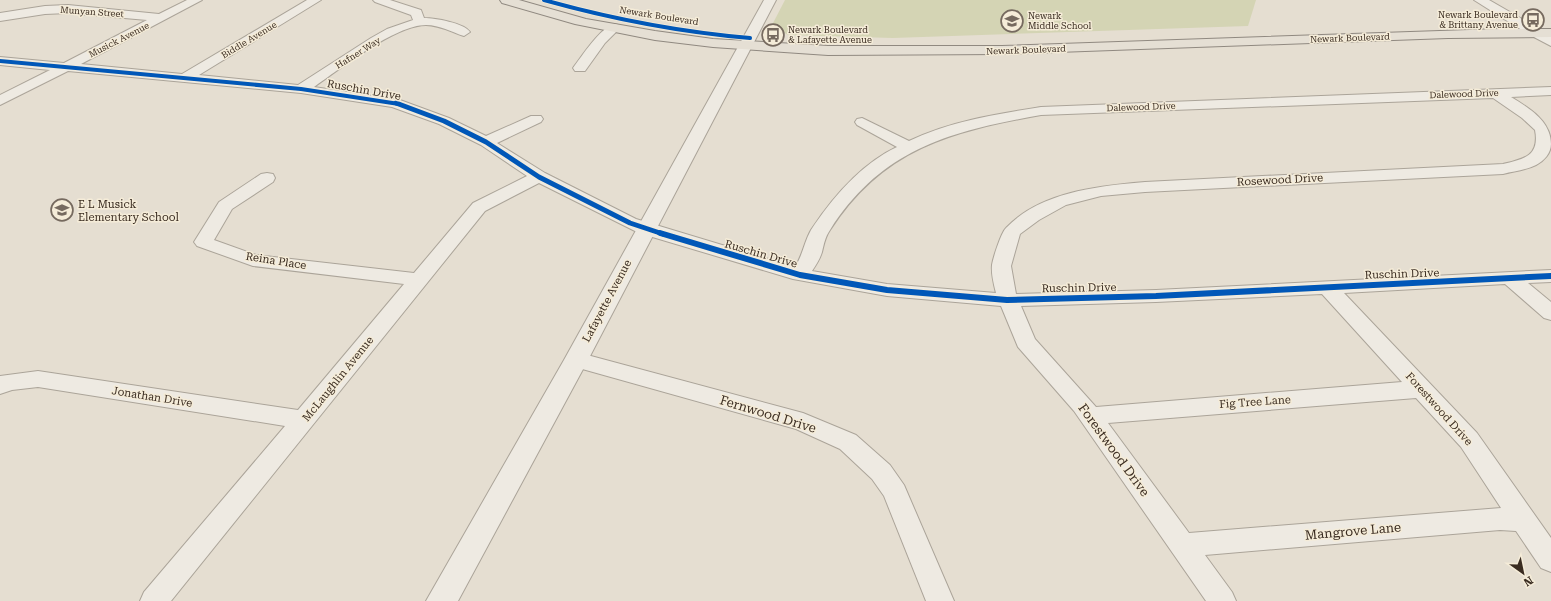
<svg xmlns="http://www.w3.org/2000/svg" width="1551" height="601" viewBox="0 0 1551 601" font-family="'Roboto Serif',serif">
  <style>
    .green { fill: #d4d4b4 }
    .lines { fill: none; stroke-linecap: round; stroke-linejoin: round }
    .minor-casing { stroke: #aba499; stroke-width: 2 }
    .tertiary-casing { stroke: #aba499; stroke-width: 2 }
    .primary-casing { stroke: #908980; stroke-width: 2 }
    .minor { fill: #eeeae2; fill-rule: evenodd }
    .tertiary { fill: #eeeae2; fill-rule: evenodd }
    .primary { fill: #e5dfd4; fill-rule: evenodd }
    .cycleway-far2-casing { stroke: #f5ecd8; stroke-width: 5.5 }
    .cycleway-far1-casing { stroke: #f5ecd8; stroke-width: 7 }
    .cycleway-casing { stroke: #f5ecd8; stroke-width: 8 }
    .cycleway-far2 { stroke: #0057b8; stroke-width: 4 }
    .cycleway-far1 { stroke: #0057b8; stroke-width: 5 }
    .cycleway { stroke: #0057b8; stroke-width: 6 }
    .labels { text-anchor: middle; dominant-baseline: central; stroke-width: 3; stroke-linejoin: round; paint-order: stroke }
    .far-street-label { font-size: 9px; fill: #3a2c21; stroke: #f5ecd8 }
    .far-poi-label { font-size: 9px; fill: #3a2c21; stroke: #f5ecd8; text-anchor: start }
    .street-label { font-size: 11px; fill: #3a2c21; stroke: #f5ecd8 }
    .poi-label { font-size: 11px; fill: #3a2c21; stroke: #f5ecd8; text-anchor: start }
    .near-street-label { font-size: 13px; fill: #3a2c21; stroke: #f5ecd8 }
  </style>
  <rect width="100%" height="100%" fill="#e5ded1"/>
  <polygon class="green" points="785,0 1256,0 1248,26 893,38 788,35 772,25"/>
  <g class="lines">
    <g class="minor-casing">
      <g id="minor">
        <path d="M187 0H202L81 64 182 74 307 0H321L199 75 298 85 371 38 387 29 413 20 411 15 375 2 373 0H390L421 10 424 18C435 18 464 23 470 32L464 36C451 32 440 25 426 25 395 25 340 69 314 87L400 100 449 118 486 136 531 116H541L543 119 541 122 497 143 545 173 636 219 795 267C803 255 804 242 811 230 833 197 861 164 897 147L857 125 855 122 857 119 862 118 909 141C950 121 997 114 1041 107L1551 87V95L1511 97C1529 108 1551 121 1551 144 1551 153 1544 161 1536 165 1526 170 1514 171 1503 174L1145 192 1101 196 1066 205 1039 220 1020 234 1011 266 1016 294 1156 290 1551 270V282L1528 283 1551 302V320L1544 318 1505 284 1344 293 1477 433 1551 538V572L1541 568 1516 531 1500 530 1205 555 1232 592 1236 601H1206L1074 411 1018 347 1001 306 887 296 793 279 639 233 539 183 485 211 171 601H140L144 592 285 426 38 387 12 390 0 394V376L38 371 298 410 404 284 253 266 197 246 194 242 219 202 261 174 267 173 273 174 275 178 273 182 232 209 214 240 256 255 414 273 473 203 527 176 481 145 439 124 392 107 301 93 68 71 0 105V95L50 70 0 65V57L64 63 147 20 68 13 45 14 0 21V13L45 6 68 5 159 14ZM1493 98 1522 118 1535 130C1540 156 1524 159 1503 164L1145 182C1098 186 1040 192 1006 228 1001 233 993 258 992 265 991 274 994 285 996 293L887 284 812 271C816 265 820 259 822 252 824 244 825 237 830 230 882 148 952 131 1041 115ZM1322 294 1402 382 1096 407 1035 339 1021 306 1156 302ZM1416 398 1461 447 1501 508 1189 533 1108 423Z"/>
        <path d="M614 24 618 25 620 28 605 43 585 71H575L573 68C582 56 600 28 614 24Z"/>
        <polygon points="1536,29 1551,37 1551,46 1532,36 1530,33 1532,30"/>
        <polygon points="576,352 803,413 856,435 890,465 904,485 954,601 926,601 884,496 872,479 840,449 796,429 568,365 565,360 568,355"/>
      </g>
    </g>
    <g class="tertiary-casing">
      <g id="tertiary">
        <polygon points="764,0 776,0 588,360 458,601 426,601 564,360"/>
        <polygon points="1474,0 1489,0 1541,30 1543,33 1541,36 1531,36"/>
      </g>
    </g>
    <g class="primary-casing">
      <polygon id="primary" points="500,0 519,0 586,19 655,31 713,39 828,46 1002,46 1499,29 1551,29 1551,37 1448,38 1002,54 828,55 713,47 655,40 575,24 502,3"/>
    </g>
    <use href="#minor" class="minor"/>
    <use href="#tertiary" class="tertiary"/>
    <use href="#primary" class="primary"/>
    <g class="cycleway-far2-casing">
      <g id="cycleway-far2">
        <path d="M544 0C612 19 680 32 750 38"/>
        <polyline points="0,61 301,89 399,104"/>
      </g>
    </g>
    <g class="cycleway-far1-casing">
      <polyline id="cycleway-far1" points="396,103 444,121 486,142 539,177 630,223 663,234"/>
    </g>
    <g class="cycleway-casing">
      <polyline id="cycleway" points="660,233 800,275 887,290 1007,300 1156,296 1551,276"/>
    </g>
    <use href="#cycleway-far2" class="cycleway-far2"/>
    <use href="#cycleway-far1" class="cycleway-far1"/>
    <use href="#cycleway" class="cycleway"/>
  </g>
  <defs>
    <g id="bus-ring" transform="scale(1.15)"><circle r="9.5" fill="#f5ecd8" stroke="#766a5f" stroke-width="1.5"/><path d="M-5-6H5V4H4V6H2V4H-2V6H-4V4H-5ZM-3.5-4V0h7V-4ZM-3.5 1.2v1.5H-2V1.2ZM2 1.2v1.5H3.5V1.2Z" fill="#766a5f"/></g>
    <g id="school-ring" transform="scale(1.15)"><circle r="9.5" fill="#f5ecd8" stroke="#766a5f" stroke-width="1.5"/><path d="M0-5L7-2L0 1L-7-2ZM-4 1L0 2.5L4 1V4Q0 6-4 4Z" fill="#766a5f"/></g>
  </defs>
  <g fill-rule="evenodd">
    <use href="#bus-ring" x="1533" y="20"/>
    <use href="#school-ring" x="1012" y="21"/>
    <use href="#bus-ring" x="773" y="35"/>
    <use href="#school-ring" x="62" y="210"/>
  </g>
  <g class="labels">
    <g class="far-street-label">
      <text transform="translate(92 12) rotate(4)">Munyan Street</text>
      <text transform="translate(659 16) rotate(9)">Newark Boulevard</text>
      <text transform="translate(1350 38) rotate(-2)">Newark Boulevard</text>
      <text transform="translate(119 40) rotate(-27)">Musick Avenue</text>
      <text transform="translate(249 40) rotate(-31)">Biddle Avenue</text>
      <text transform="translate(1026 50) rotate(-2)">Newark Boulevard</text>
      <text transform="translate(358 53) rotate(-32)">Hafner Way</text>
      <text transform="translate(1464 94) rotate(-2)">Dalewood Drive</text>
      <text transform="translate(1141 107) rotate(-2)">Dalewood Drive</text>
    </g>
    <g class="far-poi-label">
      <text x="1518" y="15" text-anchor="end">Newark Boulevard<tspan x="1518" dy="10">&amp; Brittany Avenue</tspan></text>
      <text x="1028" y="16">Newark<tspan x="1028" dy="10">Middle School</tspan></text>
      <text x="788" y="30">Newark Boulevard<tspan x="788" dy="10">&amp; Lafayette Avenue</tspan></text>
    </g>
    <g class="street-label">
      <text transform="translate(364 90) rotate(10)">Ruschin Drive</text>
      <text transform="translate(1280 180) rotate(-3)">Rosewood Drive</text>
      <text transform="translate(761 254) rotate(16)">Ruschin Drive</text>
      <text transform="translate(276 261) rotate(9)">Reina Place</text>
      <text transform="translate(1402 274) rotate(-2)">Ruschin Drive</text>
      <text transform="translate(1079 288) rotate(-1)">Ruschin Drive</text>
      <text transform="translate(607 301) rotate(-62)">Lafayette Avenue</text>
      <text transform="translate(338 379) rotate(-51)">McLaughlin Avenue</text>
      <text transform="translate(152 397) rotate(9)">Jonathan Drive</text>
      <text transform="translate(1255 402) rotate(-4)">Fig Tree Lane</text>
      <text transform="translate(1439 409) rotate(48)">Forestwood Drive</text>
    </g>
    <g class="poi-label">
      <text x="78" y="204">E L Musick<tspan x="78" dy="13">Elementary School</tspan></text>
    </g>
    <g class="near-street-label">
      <text transform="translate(768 414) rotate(17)">Fernwood Drive</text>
      <text transform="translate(1114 450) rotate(54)">Forestwood Drive</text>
      <text transform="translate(1353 531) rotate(-5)">Mangrove Lane</text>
    </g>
  </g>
  <g transform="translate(1523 573) rotate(147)" stroke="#f5ecd8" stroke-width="3" paint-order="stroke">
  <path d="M0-3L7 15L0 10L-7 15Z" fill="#3a2c21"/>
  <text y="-6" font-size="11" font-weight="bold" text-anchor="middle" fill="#3a2c21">N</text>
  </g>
</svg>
